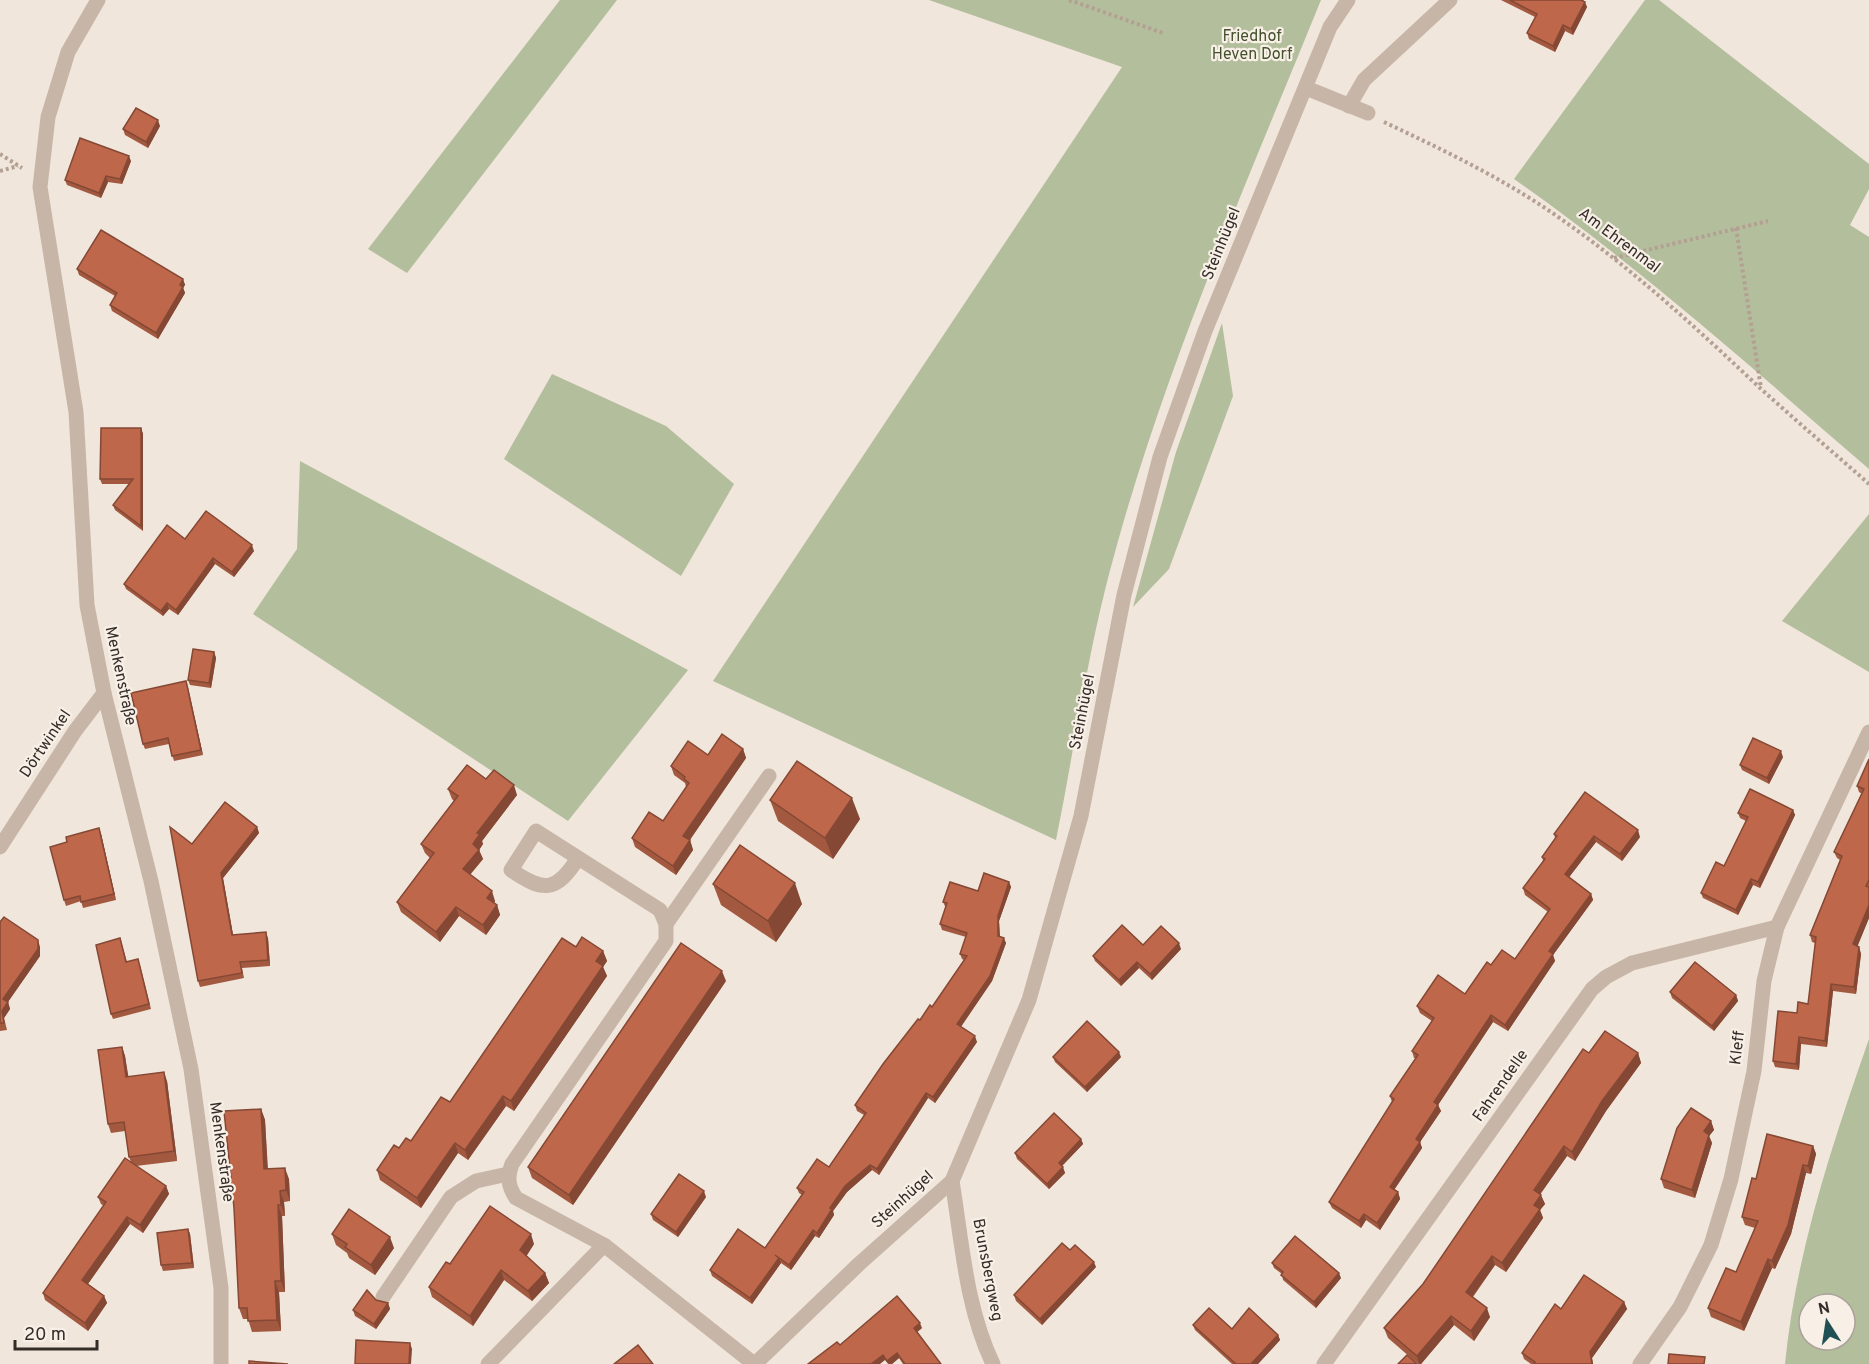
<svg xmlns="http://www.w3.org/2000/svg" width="1869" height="1364" viewBox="0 0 1869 1364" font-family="Overpass,sans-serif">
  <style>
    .green { fill: #b3be9c; fill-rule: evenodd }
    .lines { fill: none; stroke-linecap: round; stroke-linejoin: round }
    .path { stroke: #b3a092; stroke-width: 4; stroke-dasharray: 3 3; stroke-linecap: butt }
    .lane { stroke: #c7b6a8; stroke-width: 15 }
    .street { stroke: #c7b6a8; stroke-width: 15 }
    .wall { fill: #a35940 }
    .shaded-wall { fill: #854834 }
    .building { fill: #be674b; stroke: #854834; stroke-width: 1.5 }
    .labels { text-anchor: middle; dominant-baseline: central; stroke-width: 4.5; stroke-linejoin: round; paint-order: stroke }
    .park-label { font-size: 16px; fill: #44512d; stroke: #f8f0e7 }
    .street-label { font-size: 16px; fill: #342c28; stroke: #f8f0e7 }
  </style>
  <rect width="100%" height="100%" fill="#f0e6db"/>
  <g class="green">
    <polygon points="560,0 617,0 407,273 368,249"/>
    <path d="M929 0H1321C1243 192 1157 385 1106 586 1085 669 1073 756 1056 840L713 681 1122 67Z"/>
    <path d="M1645 0H1659L1869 164V189L1850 225 1869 237V469C1753 369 1640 267 1514 179Z"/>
    <polygon points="1222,323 1233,396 1169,569 1133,607 1176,452"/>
    <polygon points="552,374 666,426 734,484 681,576 504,459"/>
    <polygon points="300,461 688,670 568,821 253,614 297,549"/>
    <polygon points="1869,514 1869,672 1782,621"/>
    <path d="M1869 1039V1364H1785C1796 1252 1832 1145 1869 1039ZM1809 1304H1845V1340H1809Z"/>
  </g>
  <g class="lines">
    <g class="path">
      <polyline points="1069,0 1163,33"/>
      <path d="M1384 122C1441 149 1496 175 1548 210 1625 262 1692 324 1760 388 1795 420 1833 452 1869 484"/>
      <polyline points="0,154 22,168"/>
      <polyline points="0,171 18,166"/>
      <polyline points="1736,228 1761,388"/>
      <polyline points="1614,258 1768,221"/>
    </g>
    <g class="lane">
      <polyline points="1349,106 1364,80 1450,0"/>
      <polyline points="666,924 769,776"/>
      <polyline points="383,1297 451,1197 476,1181 508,1174"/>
      <polyline points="488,1364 604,1245"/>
    </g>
    <g class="street">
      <polyline points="98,0 68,52 48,117 40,187 76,412 87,605 104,693 151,881 191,1069 221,1288 221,1364"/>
      <polyline points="1306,88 1368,113"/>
      <polyline points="0,847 75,731 104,693"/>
      <path d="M578 858C556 893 543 892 511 870L536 831 660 910 666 924V941L512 1164C507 1177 508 1186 516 1198L604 1245 754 1364"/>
      <path d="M952 1181C962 1242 966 1308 993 1364"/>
      <polyline points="755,1364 859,1264 952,1181 1029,1000 1081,816 1124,595 1160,457 1205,331 1330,27 1348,0"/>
      <polyline points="1324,1364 1592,989 1606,977 1632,963 1777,927"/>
      <polyline points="1640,1364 1680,1307 1711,1245 1731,1179 1754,1071 1764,981 1777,927 1869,732"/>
    </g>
  </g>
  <g class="wall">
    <polygon points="1501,0 1584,0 1583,1 1587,7 1573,35 1565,31 1555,52 1529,39 1527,33 1535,17"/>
    <polygon points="160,126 148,148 125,135 123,129"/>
    <polygon points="131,161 122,184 108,182 101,198 67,185 65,180"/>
    <polygon points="77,269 183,279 185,285 183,287 185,293 158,339 112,311 110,305 115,296 79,275"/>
    <polygon points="141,428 143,434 143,531 115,510 113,505 129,484 102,484 100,479"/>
    <polygon points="185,539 254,551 234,577 215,564 178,615 169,609 163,616 126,589 124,584"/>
    <polygon points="214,652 216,658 211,688 190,685 188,680"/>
    <polygon points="186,681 203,755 174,761 169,744 145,749 143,744"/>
    <polygon points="743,749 746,758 690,840 693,850 676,875 635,847 632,838 663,821 686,787 685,783 674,775 671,766 708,755"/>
    <polygon points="1783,757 1769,784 1742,770 1740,765"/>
    <polygon points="1869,759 1869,918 1857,946 1859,947 1861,954 1856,994 1833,991 1827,1047 1801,1044 1799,1070 1775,1067 1773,1061 1797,1013 1808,1004 1815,943 1812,942 1810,935 1840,860 1837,858 1834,852 1862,794 1859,792 1857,786"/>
    <polygon points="486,779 517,795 482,841 483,844 479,850 483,859 470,875 495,901 494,903 497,905 500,915 486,935 459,916 440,942 401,912 397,902 430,858 425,853 421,844 454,801 452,799 448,789"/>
    <polygon points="770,800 860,819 833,859 778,821"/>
    <polygon points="1793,810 1795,815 1760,888 1753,885 1738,915 1703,898 1701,893 1724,866 1746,821 1740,818 1738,813"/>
    <polygon points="257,827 259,833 223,878 233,935 268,938 270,966 242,968 244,978 200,987 198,981 192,844"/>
    <polygon points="101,834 116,900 83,908 81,901 66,906 64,900"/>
    <polygon points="1554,834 1640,837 1622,861 1596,842 1569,877 1591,894 1593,900 1553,955 1555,961 1508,1031 1493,1022 1438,1105 1441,1111 1420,1142 1422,1148 1394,1190 1398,1192 1400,1199 1380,1230 1366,1220 1361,1228 1332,1208 1329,1202 1392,1102 1390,1096 1416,1058 1414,1058 1412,1051 1432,1021 1420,1013 1417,1006 1465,994 1491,965 1515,959 1548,912 1525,895 1523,888 1543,861 1542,857 1555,838"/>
    <polygon points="1009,882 1011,887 999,921 1000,936 1006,943 992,981 961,1027 977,1042 935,1103 928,1098 879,1175 872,1170 847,1192 833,1211 834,1215 819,1238 815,1236 791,1270 781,1263 752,1304 712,1276 710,1270 765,1248 802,1195 799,1193 797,1188 829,1167 864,1115 857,1111 855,1105 920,1020 932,1007 964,960 962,959 960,954 966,937 942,930 940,924 946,908 943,902"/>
    <polygon points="713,884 802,904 776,942 721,905"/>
    <polygon points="0,922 40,947 40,956 8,1002 10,1009 4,1018 7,1030 0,1031"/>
    <polygon points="120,938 127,962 140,965 151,1009 113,1019 111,1014"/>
    <polygon points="1143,945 1181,949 1152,980 1139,968 1121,986 1095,961 1093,956"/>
    <polygon points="576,947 603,951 607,961 603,967 607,976 514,1111 506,1106 468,1160 458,1153 421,1208 380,1180 377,1170 399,1148 411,1141 450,1102"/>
    <polygon points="726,981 573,1205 532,1178 528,1167"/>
    <polygon points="1670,992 1736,995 1738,1001 1714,1031 1672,998"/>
    <polygon points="122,1047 125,1056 128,1077 167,1081 177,1161 136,1166 166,1186 169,1194 143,1233 130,1224 88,1284 104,1296 107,1303 88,1331 45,1300 43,1293 104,1206 101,1204 98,1197 131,1162 129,1157 125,1131 111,1133 108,1124"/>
    <polygon points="1589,1053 1638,1053 1641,1063 1606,1111 1575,1161 1567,1156 1540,1194 1545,1204 1540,1210 1543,1218 1506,1272 1495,1265 1473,1297 1490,1317 1474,1341 1454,1325 1421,1364 1418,1364 1388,1338 1384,1328 1423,1284"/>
    <polygon points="1053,1057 1121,1057 1087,1092 1055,1062"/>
    <polygon points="261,1109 265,1120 268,1169 289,1179 290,1201 284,1202 285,1216 282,1216 285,1292 279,1292 281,1331 252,1332 248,1319 243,1319 239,1308"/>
    <polygon points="1711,1121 1714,1130 1709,1136 1712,1143 1695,1198 1664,1188 1661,1179"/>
    <polygon points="1081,1139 1083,1144 1062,1166 1065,1173 1049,1189 1017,1159 1015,1153"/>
    <polygon points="1813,1146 1816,1154 1811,1174 1806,1173 1791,1234 1775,1269 1772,1268 1744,1331 1711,1317 1708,1308 1736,1272 1755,1228 1745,1225 1742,1217 1756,1179"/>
    <polygon points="706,1197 678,1237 653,1220 651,1214"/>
    <polygon points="188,1229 190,1234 194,1268 163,1271 161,1265"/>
    <polygon points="332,1234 394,1248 375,1275 349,1258 347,1253 336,1245"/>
    <polygon points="534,1244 526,1256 545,1273 549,1283 532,1301 504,1280 473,1326 432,1297 429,1287 450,1264"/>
    <polygon points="1070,1250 1096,1267 1042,1325 1016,1301 1014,1295"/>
    <polygon points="1272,1263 1341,1278 1316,1308 1283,1280 1282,1274 1274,1268"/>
    <polygon points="376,1300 388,1303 390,1309 376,1329 355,1316 353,1310"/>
    <polygon points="1624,1302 1627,1309 1592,1358 1593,1364 1531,1364 1524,1359 1522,1353 1561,1309"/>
    <polygon points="1193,1325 1278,1335 1280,1340 1258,1364 1232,1364 1195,1330"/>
    <polygon points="922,1328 917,1332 941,1364 903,1364 899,1358 892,1364 888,1364 885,1360 840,1345"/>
  </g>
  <g class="shaded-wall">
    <polygon points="1585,2 1587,7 1573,35 1571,29"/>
    <polygon points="1563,25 1565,31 1555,52 1553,46"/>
    <polygon points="158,120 160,126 148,148 146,142"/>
    <polygon points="129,156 131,161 122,184 120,179"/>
    <polygon points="106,176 108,182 101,198 99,193"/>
    <polygon points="183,279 185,285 183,288 185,293 158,339 156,333"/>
    <polygon points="141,428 143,434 143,531 141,526"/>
    <polygon points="252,545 254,551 234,577 232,572"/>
    <polygon points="213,558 215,564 178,615 176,610"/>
    <polygon points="167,603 169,609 163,616 161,611"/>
    <polygon points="214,652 216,658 211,688 209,683"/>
    <polygon points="186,681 188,687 203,755 201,750"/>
    <polygon points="743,749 746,758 686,845 683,836"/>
    <polygon points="1781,751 1783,757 1769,784 1767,778"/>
    <polygon points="514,785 517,795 482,841 483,844 479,850 483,859 466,879 463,869 477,833"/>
    <polygon points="852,798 860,819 833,859 825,838"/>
    <polygon points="1793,810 1795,815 1760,888 1758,882"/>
    <polygon points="257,827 259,833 223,878 234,940 232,935 221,873"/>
    <polygon points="99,828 101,834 116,900 114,894"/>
    <polygon points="1638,830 1640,837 1622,861 1620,854"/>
    <polygon points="1594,836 1596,842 1567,880 1565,874"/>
    <polygon points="690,840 693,850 676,875 673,866"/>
    <polygon points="1751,879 1753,885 1738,915 1736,910"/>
    <polygon points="1009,882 1011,887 999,921 1000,941 998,936 998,916"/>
    <polygon points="795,883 802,904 776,942 768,921"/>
    <polygon points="492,891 495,901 491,908 487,898"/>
    <polygon points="1591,894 1593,900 1553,955 1555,961 1508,1031 1505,1025 1549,951"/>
    <polygon points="497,905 500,915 486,935 483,925"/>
    <polygon points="1869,905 1869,918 1856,950 1853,944"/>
    <polygon points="456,907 459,916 440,942 436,932"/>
    <polygon points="266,932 268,938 270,966 268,960"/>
    <polygon points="1004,938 1006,943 992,981 959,1029 957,1024"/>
    <polygon points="38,940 40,947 40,956 5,1006 3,999"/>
    <polygon points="1179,943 1181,949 1152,980 1150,974"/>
    <polygon points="1859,947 1861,954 1856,994 1854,987"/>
    <polygon points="603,951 607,961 603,967 607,976 514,1111 511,1101"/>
    <polygon points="1137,962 1139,968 1121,986 1119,980"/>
    <polygon points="722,971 726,981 573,1205 569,1195"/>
    <polygon points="1831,984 1833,991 1827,1047 1825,1041"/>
    <polygon points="1736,995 1738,1001 1714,1031 1712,1026"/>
    <polygon points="8,1002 10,1009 4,1018 7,1030 2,1011"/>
    <polygon points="1491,1015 1493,1022 1436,1108 1434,1102"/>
    <polygon points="975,1036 977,1042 935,1103 933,1097"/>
    <polygon points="1799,1037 1801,1044 1799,1070 1796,1064"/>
    <polygon points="122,1047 125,1056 130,1086 126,1077"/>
    <polygon points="1119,1052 1121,1057 1087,1092 1085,1087"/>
    <polygon points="1638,1053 1641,1063 1606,1111 1575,1161 1572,1152 1602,1101"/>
    <polygon points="164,1072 167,1081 177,1161 174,1151"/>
    <polygon points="926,1093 928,1098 879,1175 877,1169"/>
    <polygon points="503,1096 506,1106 468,1160 465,1150"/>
    <polygon points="1438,1105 1441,1111 1420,1142 1422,1148 1392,1193 1390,1187 1416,1139"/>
    <polygon points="261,1109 265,1120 268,1180 264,1169"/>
    <polygon points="1711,1121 1714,1130 1709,1136 1712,1143 1695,1198 1692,1190 1704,1131"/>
    <polygon points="1081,1139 1083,1144 1060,1168 1059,1163"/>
    <polygon points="455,1143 458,1153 421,1208 417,1198"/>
    <polygon points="1564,1146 1567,1156 1537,1199 1534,1190"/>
    <polygon points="1813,1146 1816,1154 1811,1174 1808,1166"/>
    <polygon points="870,1165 872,1170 847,1192 833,1211 834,1215 819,1238 817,1233 830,1208 845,1186"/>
    <polygon points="1803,1165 1806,1173 1791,1234 1775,1269 1772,1261"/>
    <polygon points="1063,1167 1065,1173 1049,1189 1047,1184"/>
    <polygon points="285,1168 289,1179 290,1201 286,1190"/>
    <polygon points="166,1186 169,1194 143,1233 140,1225"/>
    <polygon points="280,1191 284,1202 285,1216 281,1205"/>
    <polygon points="704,1191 706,1197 678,1237 676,1232"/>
    <polygon points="1398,1192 1400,1199 1380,1230 1377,1223"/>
    <polygon points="1541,1195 1545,1204 1540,1210 1543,1218 1506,1272 1502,1263 1534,1205"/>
    <polygon points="278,1205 282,1216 285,1292 281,1281"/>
    <polygon points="1364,1214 1366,1220 1361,1228 1359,1221"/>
    <polygon points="127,1217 130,1224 85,1288 82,1280"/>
    <polygon points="188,1229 190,1234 194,1268 192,1263"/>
    <polygon points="813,1230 815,1236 791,1270 789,1265"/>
    <polygon points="531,1234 534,1244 524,1260 520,1250"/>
    <polygon points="390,1237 394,1248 375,1275 371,1265"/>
    <polygon points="1492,1256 1495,1265 1469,1301 1466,1292"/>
    <polygon points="779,1258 781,1263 752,1304 750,1298"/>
    <polygon points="1768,1259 1772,1268 1744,1331 1741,1322"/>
    <polygon points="1094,1262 1096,1267 1042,1325 1040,1319"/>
    <polygon points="501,1270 504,1280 473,1326 470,1316"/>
    <polygon points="545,1273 549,1283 532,1301 528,1291"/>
    <polygon points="1339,1273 1341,1278 1316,1308 1314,1302"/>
    <polygon points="275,1281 279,1292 281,1331 277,1320"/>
    <polygon points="104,1296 107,1303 88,1331 85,1323"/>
    <polygon points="1624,1302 1627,1309 1592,1358 1593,1364 1592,1364 1590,1352"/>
    <polygon points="388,1303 390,1309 376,1329 374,1324"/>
    <polygon points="1487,1308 1490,1317 1474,1341 1471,1331"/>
    <polygon points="1451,1316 1454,1325 1421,1364 1419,1364 1417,1356"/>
    <polygon points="920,1323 922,1328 916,1333 914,1328"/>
    <polygon points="1278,1335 1280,1340 1258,1364 1251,1364"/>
    <polygon points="410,1343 412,1349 411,1364 409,1364"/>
    <polygon points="897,1353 899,1358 892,1364 889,1364 887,1361"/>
    <polygon points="883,1355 885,1360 880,1364 871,1364"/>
  </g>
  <g class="building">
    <polygon points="1510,0 1581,0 1585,2 1571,29 1563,25 1553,46 1527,33 1537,14"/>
    <polygon points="136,108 158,120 146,142 123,129"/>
    <polygon points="80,138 129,156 120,179 106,176 99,193 65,180"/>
    <polygon points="101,230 183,279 180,285 183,287 156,333 110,305 117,293 77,269"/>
    <polygon points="101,428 141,428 141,526 113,505 133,479 100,479"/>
    <polygon points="206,511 252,545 232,572 213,558 176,610 167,603 161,611 124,584 167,525 185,539"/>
    <polygon points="193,649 214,652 209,683 188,680"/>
    <polygon points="186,681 201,750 172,756 168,738 143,744 131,693"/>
    <polygon points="722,734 743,749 683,836 690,840 673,866 632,838 649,812 663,821 689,783 684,779 685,777 671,766 688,741 708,755"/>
    <polygon points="1753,738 1781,751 1767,778 1740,765"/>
    <polygon points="1869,759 1869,880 1866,886 1869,887 1869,905 1853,944 1859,947 1854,987 1831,984 1825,1041 1799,1037 1796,1064 1773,1061 1778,1011 1797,1013 1798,1002 1808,1004 1816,937 1810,935 1842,856 1834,852 1864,789 1857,786"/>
    <polygon points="797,761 852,798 825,838 770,800"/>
    <polygon points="467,765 486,779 494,770 514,785 477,833 480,834 473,844 479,850 463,869 492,891 487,898 497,905 483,925 456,907 436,932 397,902 434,853 421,844 458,796 448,789"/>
    <polygon points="1750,789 1793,810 1758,882 1751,879 1736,910 1701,893 1716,862 1724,866 1748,817 1738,813"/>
    <polygon points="1585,792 1638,830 1620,854 1594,836 1565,874 1591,894 1549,951 1553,954 1505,1025 1491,1015 1434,1102 1438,1105 1416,1139 1420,1142 1390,1187 1398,1192 1377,1223 1364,1214 1359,1221 1329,1202 1394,1099 1390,1096 1418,1055 1412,1051 1434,1018 1417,1006 1438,975 1465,994 1487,962 1491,965 1502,950 1515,959 1550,909 1523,888 1545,859 1542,857 1557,836 1554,834"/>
    <polygon points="225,802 257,827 221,873 232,935 266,932 268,960 240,962 242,973 198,981 170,827 192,844"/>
    <polygon points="99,828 114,894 81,902 80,896 64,900 50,847 67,842 66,837"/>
    <polygon points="740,845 795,883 768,921 713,884"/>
    <polygon points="984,873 1009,882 998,916 998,936 1004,938 990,976 957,1024 975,1036 933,1097 926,1093 877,1169 870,1165 845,1186 830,1208 832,1209 817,1233 813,1230 789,1265 775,1255 779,1258 750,1298 710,1270 738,1229 765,1248 804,1192 797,1188 817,1159 829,1167 866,1113 855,1105 883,1064 918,1019 920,1020 930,1005 932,1007 967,956 960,954 967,933 940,924 947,903 943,902 950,882 978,891"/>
    <polygon points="4,917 38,940 38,949 3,999 8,1002 2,1011 4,1023 0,1023 0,922"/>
    <polygon points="1122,925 1143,945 1161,926 1179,943 1150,974 1137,962 1119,980 1093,956"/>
    <polygon points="582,937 603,951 596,961 603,966 511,1101 503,1096 465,1150 455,1143 417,1198 377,1170 394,1145 399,1148 406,1138 411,1141 441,1097 450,1102 562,938 576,947"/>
    <polygon points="120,938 126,962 138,959 149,1004 111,1014 96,945"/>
    <polygon points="681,943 722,971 569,1195 528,1167"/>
    <polygon points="1695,962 1736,995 1712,1026 1670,992"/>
    <polygon points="1087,1021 1119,1052 1085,1087 1053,1057"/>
    <polygon points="1605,1031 1638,1053 1602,1101 1572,1152 1564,1146 1534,1190 1541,1195 1534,1205 1540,1209 1502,1263 1492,1256 1466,1292 1487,1308 1471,1331 1451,1316 1417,1356 1384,1328 1423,1284 1583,1049 1589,1053"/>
    <polygon points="122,1047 126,1077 164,1072 174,1151 129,1157 124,1122 108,1124 98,1050"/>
    <polygon points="1691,1108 1711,1121 1704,1131 1709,1135 1692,1190 1661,1179 1677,1128"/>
    <polygon points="261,1109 264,1169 285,1168 286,1190 280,1191 281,1205 278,1205 281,1281 275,1281 277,1320 248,1321 247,1308 239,1308 234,1208 224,1111"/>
    <polygon points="1054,1113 1081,1139 1059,1163 1063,1167 1047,1184 1015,1153"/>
    <polygon points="1767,1134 1813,1146 1808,1166 1803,1165 1788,1225 1772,1261 1768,1259 1741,1322 1708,1308 1726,1268 1736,1272 1758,1221 1742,1217 1752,1178 1756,1179"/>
    <polygon points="125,1158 166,1186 140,1225 127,1217 82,1280 104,1296 85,1323 43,1293 106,1202 98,1197"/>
    <polygon points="679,1174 704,1191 676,1232 651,1214"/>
    <polygon points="490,1206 531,1234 520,1250 545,1273 528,1291 501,1270 470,1316 429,1287 446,1262 450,1264"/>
    <polygon points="349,1209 390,1237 371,1265 345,1247 347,1244 332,1234"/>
    <polygon points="188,1229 192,1263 161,1265 157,1233"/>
    <polygon points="1295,1236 1339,1273 1314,1302 1281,1275 1283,1272 1272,1263"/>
    <polygon points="1062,1243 1070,1250 1075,1245 1094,1262 1040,1319 1014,1295"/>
    <polygon points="1584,1275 1624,1302 1590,1352 1592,1364 1534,1364 1535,1362 1522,1353 1555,1304 1561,1309"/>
    <polygon points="367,1290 376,1300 388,1303 374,1324 353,1310"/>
    <polygon points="897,1296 920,1323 914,1328 941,1364 905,1364 897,1353 887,1361 883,1355 871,1364 808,1364 837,1342 840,1345"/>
    <polygon points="1209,1308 1232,1329 1249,1308 1278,1335 1251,1364 1236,1364 1193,1325"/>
    <polygon points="356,1340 410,1343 409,1364 355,1364"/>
    <polygon points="638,1345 653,1364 614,1364"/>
    <polygon points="1669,1354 1705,1357 1704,1364 1668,1364"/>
    <polygon points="1407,1355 1417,1364 1398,1364"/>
    <polygon points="249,1361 288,1364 249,1364"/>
  </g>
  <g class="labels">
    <g class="park-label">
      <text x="1252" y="37">Friedhof<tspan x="1252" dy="18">Heven Dorf</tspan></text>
    </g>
    <g class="street-label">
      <text transform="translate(1619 241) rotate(37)">Am Ehrenmal</text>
      <text transform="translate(1222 244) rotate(-68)">Steinhügel</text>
      <text transform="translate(120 676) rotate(78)">Menkenstraße</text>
      <text transform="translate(1083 712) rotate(-79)">Steinhügel</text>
      <text transform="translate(46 744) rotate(-56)">Dörtwinkel</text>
      <text transform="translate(1738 1048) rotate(-83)">Kleff</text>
      <text transform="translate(1501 1086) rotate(-55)">Fahrendelle</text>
      <text transform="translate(221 1152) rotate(82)">Menkenstraße</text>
      <text transform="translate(903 1200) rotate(-42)">Steinhügel</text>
      <text transform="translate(987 1270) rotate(79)">Brunsbergweg</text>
    </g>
  </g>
  <g transform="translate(1827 1322) rotate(348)"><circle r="28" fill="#f8f0e7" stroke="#aaa29b" stroke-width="1.5"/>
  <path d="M0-4.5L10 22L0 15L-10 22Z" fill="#205053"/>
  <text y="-9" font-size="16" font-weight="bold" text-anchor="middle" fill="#342c28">N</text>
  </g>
  <path d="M15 1340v9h82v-9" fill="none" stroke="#342c28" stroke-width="3"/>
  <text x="24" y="1340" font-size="18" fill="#342c28" stroke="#f8f0e7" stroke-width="4.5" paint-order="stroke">20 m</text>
</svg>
